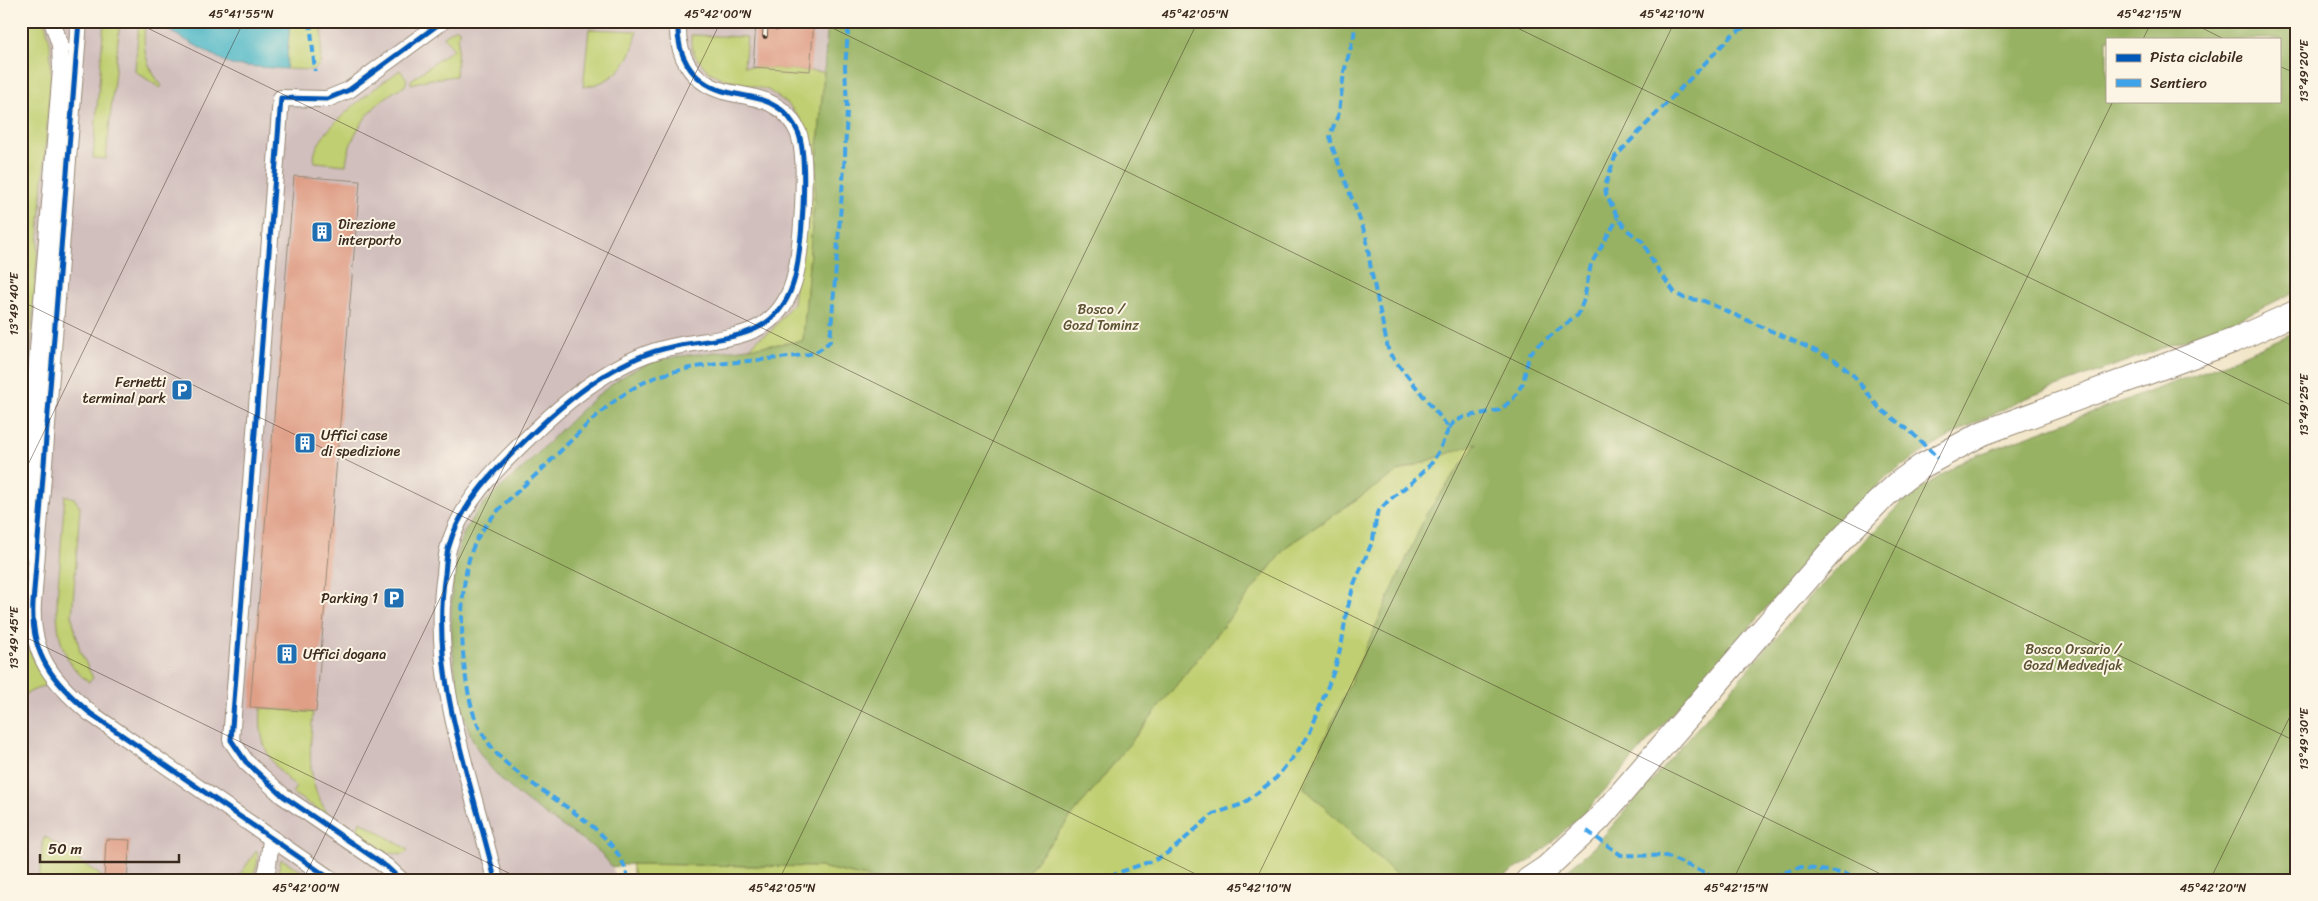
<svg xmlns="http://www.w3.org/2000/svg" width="2318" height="901" viewBox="0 0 2318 901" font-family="Sriracha,sans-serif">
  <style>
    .industrial { fill: #d1bfbd }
    .green { fill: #c0cf71; stroke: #7e7c48 }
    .forest { fill: #98b263; stroke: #6a6e40; fill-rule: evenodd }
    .water { fill: #4ab6c6; stroke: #427072 }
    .building { fill: #df9f87 }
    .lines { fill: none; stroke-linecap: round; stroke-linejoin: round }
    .street-casing { stroke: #968874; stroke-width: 18 }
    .secondary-casing { stroke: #968874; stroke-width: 26 }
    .street { stroke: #fff; stroke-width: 16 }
    .secondary { stroke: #fff; stroke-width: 24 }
    .rail-casing { stroke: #3b2a1e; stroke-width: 5.5 }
    .rail { stroke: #fcf5e5; stroke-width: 4; stroke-dasharray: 11; stroke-linecap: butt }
    .quiet { stroke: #3fa3ea; stroke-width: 4; stroke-dasharray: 8 4; stroke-linecap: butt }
    .cycleway-casing { stroke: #fcf5e5; stroke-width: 8 }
    .cycleway { stroke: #0057b8; stroke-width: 5 }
    .ticks { fill: none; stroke: #3b2a1e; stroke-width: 1; stroke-opacity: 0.45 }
    .labels { text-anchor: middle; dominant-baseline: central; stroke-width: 4; stroke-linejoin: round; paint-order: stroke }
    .poi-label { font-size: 14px; fill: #3b2a1e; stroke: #fcf5e5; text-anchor: start }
    .park-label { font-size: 14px; fill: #5c5333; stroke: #fcf5e5 }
    .neatline { fill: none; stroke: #3b2a1e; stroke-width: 2 }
    .ticks-label { font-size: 12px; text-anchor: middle; fill: #3b2a1e }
  </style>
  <rect width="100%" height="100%" fill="#fcf5e5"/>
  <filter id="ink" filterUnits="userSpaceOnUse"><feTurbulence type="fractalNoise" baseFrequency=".02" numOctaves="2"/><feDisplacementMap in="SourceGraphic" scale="10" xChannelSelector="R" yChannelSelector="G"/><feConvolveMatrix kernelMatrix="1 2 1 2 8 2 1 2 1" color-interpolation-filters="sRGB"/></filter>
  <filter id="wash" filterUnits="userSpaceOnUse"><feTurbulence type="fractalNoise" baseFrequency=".0096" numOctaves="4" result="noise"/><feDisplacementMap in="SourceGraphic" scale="20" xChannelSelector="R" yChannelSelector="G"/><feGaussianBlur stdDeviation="1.12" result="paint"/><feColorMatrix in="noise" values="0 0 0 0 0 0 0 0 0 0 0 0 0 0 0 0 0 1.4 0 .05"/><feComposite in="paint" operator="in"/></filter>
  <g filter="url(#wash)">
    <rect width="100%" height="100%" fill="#f2e6c9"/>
    <polygon class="industrial" points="21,21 828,21 803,341 672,357 460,542 456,556 452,598 473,743 491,769 508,786 601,853 612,867 617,880 21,880"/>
    <g class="green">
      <polygon points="21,21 45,22 50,42 51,76 21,472"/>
      <polygon points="104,21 120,21 106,159 93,158"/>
      <path d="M139 21H145C143 49 144 63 162 86L160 88 135 71Z"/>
      <polygon points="290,22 323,24 320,64 314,70 286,69"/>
      <polygon points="455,29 459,29 456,76 426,80 411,84 411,80 453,49 444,36"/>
      <path d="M589 29 637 31C633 61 615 83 583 87Z"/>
      <polygon points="691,35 747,37 744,66 824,72 803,341 750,348 758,339 772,330 793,303 810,150 800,119 788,104 768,90 723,79 708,71 695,56 691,45"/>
      <path d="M400 70 407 79 405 86C375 99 349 132 346 165L315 162C306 136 381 84 400 70Z"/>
      <polygon points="1478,442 1427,513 1304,787 1402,880 1021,880 1287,546 1397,472"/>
      <path d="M65 495 74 498 80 507 72 617 80 651 93 678 89 682C50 655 56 605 60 565 61 542 63 519 65 495Z"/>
      <polygon points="28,648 48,684 23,695 25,650"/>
      <path d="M261 708 313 712C310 751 304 789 334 820L292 793 296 787C269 763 258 745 261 708Z"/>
      <path d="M360 821 407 849V852L402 855 387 852 376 853C365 844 353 837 360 821Z"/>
      <polygon points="46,837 104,878 104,880 39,880 43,839"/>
      <path d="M257 850C259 862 257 870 248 880H236Z"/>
      <polygon points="281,859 285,861 317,880 276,880"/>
      <polygon points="631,864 820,867 880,880 635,880"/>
    </g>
    <g class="forest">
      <path d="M828 21H2297V291L2228 324 2026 398 1963 429 1920 454 1886 477 1838 527 1588 809 1533 859 1497 880H1402L1303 787 1427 513 1477 443 1397 472 1287 546 1021 880H880L820 867 631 864 612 867 601 853C560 822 510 798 481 755 450 710 441 580 465 530 477 505 504 486 524 467 557 435 601 384 642 366 666 356 691 355 716 352 745 348 774 345 803 341ZM2107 39H2279V101H2107Z"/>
      <polygon points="2297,331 2297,880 1555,880 1593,848 1818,589 1905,499 1966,459 2218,366"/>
    </g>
    <polygon class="water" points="163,21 290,22 286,69 231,65 162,27"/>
    <g id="blocks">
      <g class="building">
        <polygon points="756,21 814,21 810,71 753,67"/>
        <polygon points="294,176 360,181 316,712 250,707"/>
        <polygon points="106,839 130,840 127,880 104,880"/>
      </g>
    </g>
  </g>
  <g filter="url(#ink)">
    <use href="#blocks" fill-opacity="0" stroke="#968874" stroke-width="1"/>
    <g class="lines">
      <g class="street-casing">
        <g id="street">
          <path d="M79 21 33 603C30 655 53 682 90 713L332 880"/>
          <polyline points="21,556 61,69 60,45 52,21"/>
          <polyline points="264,880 268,866 271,839"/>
          <polyline points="401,880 387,867 283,796 246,762 231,740 281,98 327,99 349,90 443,21"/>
          <path d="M495 880C472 779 429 680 445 574 446 565 446 554 449 546 462 500 500 465 533 433 570 397 619 358 671 347 721 336 774 343 793 284 802 258 809 157 798 132 794 123 786 112 777 107 760 96 741 96 723 91 690 81 676 54 678 21"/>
        </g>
      </g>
      <g class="secondary-casing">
        <polyline id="secondary" points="1528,880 1546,868 1599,819 1840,541 1877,503 1900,482 1922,466 1983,433 2235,340 2297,312"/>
      </g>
      <use href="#street" class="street"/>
      <use href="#secondary" class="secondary"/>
      <g class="rail-casing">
        <g id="rail">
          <polyline points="777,28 778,21"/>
          <polyline points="765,36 766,21"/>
        </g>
      </g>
      <use href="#rail" class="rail"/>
      <g class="quiet">
        <polyline points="310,21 315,71"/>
        <polyline points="1253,21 1256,28"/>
        <polyline points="1754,21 1732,35 1615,157 1605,186 1606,194 1618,218 1627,230 1643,242 1654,264 1675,293 1684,298 1704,301 1834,359 1854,376 1879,408 1911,432 1938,458"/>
        <polyline points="1877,21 1898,21"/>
        <polyline points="1449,428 1454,422 1464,417 1500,410 1513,399 1523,383 1529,355 1537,346 1578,315 1584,299 1591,264 1618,218"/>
        <polyline points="1587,831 1621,855 1666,856 1722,880"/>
        <path d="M628 880C620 823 527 793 493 749 486 740 479 729 475 718 460 676 455 581 476 541 490 513 520 490 542 469 575 438 607 399 649 380 693 360 764 363 814 353L824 347 830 341 845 155 847 108 845 67 849 21"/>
        <polyline points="1098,880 1157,859 1172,850 1213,814 1243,804 1276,778 1297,752 1309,735 1335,668 1342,642 1346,614 1354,584 1373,540 1377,513 1389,500 1412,482 1431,464 1439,451 1449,428 1389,353 1371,270 1366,236 1332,146 1330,135 1339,113 1344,72 1354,36 1355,21"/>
        <polyline points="1762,880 1801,867 1848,874 1852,880"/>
      </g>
      <g class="cycleway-casing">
        <g id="cycleway">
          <path d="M79 21 33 603C30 655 53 682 90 713L332 880"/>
          <polyline points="401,880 387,867 283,796 246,762 231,740 281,98 327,99 349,90 443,21"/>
          <path d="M495 880C472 779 429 680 445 574 446 565 446 554 449 546 462 500 500 465 533 433 570 397 619 358 671 347 721 336 774 343 793 284 802 258 809 157 798 132 794 123 786 112 777 107 760 96 741 96 723 91 690 81 676 54 678 21"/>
        </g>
      </g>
      <use href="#cycleway" class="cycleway"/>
    </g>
  </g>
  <path class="ticks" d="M133 21 1893 880M818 21 2297 742M1503 21 2297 408M2188 21 2224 39M2143 39 2152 21M2279 66 2297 74M21 301 1208 880M21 479 244 21M21 635 523 880M303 880 721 21M779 880 1198 21M1256 880 1675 21M1733 880 2113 101M2210 880 2297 702"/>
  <defs>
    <g id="building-square" transform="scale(1.125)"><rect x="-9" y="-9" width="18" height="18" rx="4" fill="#1f6fb2" stroke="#fcf5e5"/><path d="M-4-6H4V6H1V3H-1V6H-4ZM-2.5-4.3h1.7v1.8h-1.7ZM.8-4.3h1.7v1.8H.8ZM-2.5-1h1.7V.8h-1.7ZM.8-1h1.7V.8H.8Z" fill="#fff"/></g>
    <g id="parking-square" transform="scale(1.125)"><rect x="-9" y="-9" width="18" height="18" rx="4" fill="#1f6fb2" stroke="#fcf5e5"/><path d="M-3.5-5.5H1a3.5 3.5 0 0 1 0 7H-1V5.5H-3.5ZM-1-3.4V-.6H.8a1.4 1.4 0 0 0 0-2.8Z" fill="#fff"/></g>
  </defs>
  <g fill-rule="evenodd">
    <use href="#building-square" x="322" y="232"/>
    <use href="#parking-square" x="182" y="390"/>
    <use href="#building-square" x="305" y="443"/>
    <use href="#parking-square" x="394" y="598"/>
    <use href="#building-square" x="287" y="654"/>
  </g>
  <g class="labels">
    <g class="poi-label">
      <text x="338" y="224">Direzione<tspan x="338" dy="16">interporto</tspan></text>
      <text x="166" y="382" text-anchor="end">Fernetti<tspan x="166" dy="16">terminal park</tspan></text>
      <text x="321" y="435">Uffici case<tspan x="321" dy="16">di spedizione</tspan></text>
      <text x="378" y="598" text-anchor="end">Parking 1</text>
      <text x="303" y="654">Uffici dogana</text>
    </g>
    <g class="park-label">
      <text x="1101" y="309">Bosco /<tspan x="1101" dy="16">Gozd Tominz</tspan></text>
      <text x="2073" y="649">Bosco Orsario /<tspan x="2073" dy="16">Gozd Medvedjak</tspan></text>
    </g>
  </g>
  <rect width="2318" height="901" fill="none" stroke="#fcf5e5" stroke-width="55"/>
  <rect x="2106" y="38" width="175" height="65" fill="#fcf5e5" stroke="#afa495"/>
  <rect x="2116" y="54" width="25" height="8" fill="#0057b8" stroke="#afa495"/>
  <text x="2150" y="62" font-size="15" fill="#3b2a1e">Pista ciclabile</text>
  <rect x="2116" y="79" width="25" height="8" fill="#3fa3ea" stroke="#afa495"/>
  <text x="2150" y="88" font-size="15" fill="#3b2a1e">Sentiero</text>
  <path d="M40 854v8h139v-8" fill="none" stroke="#3b2a1e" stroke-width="2.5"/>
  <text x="48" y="854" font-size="15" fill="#3b2a1e" stroke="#fcf5e5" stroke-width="4" paint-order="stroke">50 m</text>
  <rect x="28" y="28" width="2262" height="846" class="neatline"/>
  <g class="ticks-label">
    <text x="241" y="18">45°41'55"N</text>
    <text x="718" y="18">45°42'00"N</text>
    <text x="1195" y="18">45°42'05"N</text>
    <text x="1672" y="18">45°42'10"N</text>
    <text x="2149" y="18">45°42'15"N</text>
    <text transform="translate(2304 71) rotate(-90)" y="4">13°49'20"E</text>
    <text transform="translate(14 304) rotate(-90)" y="4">13°49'40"E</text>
    <text transform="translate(2304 405) rotate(-90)" y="4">13°49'25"E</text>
    <text transform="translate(14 638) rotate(-90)" y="4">13°49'45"E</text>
    <text transform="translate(2304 739) rotate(-90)" y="4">13°49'30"E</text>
    <text x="306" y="892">45°42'00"N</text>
    <text x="782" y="892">45°42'05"N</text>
    <text x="1259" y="892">45°42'10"N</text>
    <text x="1736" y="892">45°42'15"N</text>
    <text x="2213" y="892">45°42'20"N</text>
  </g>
</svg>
